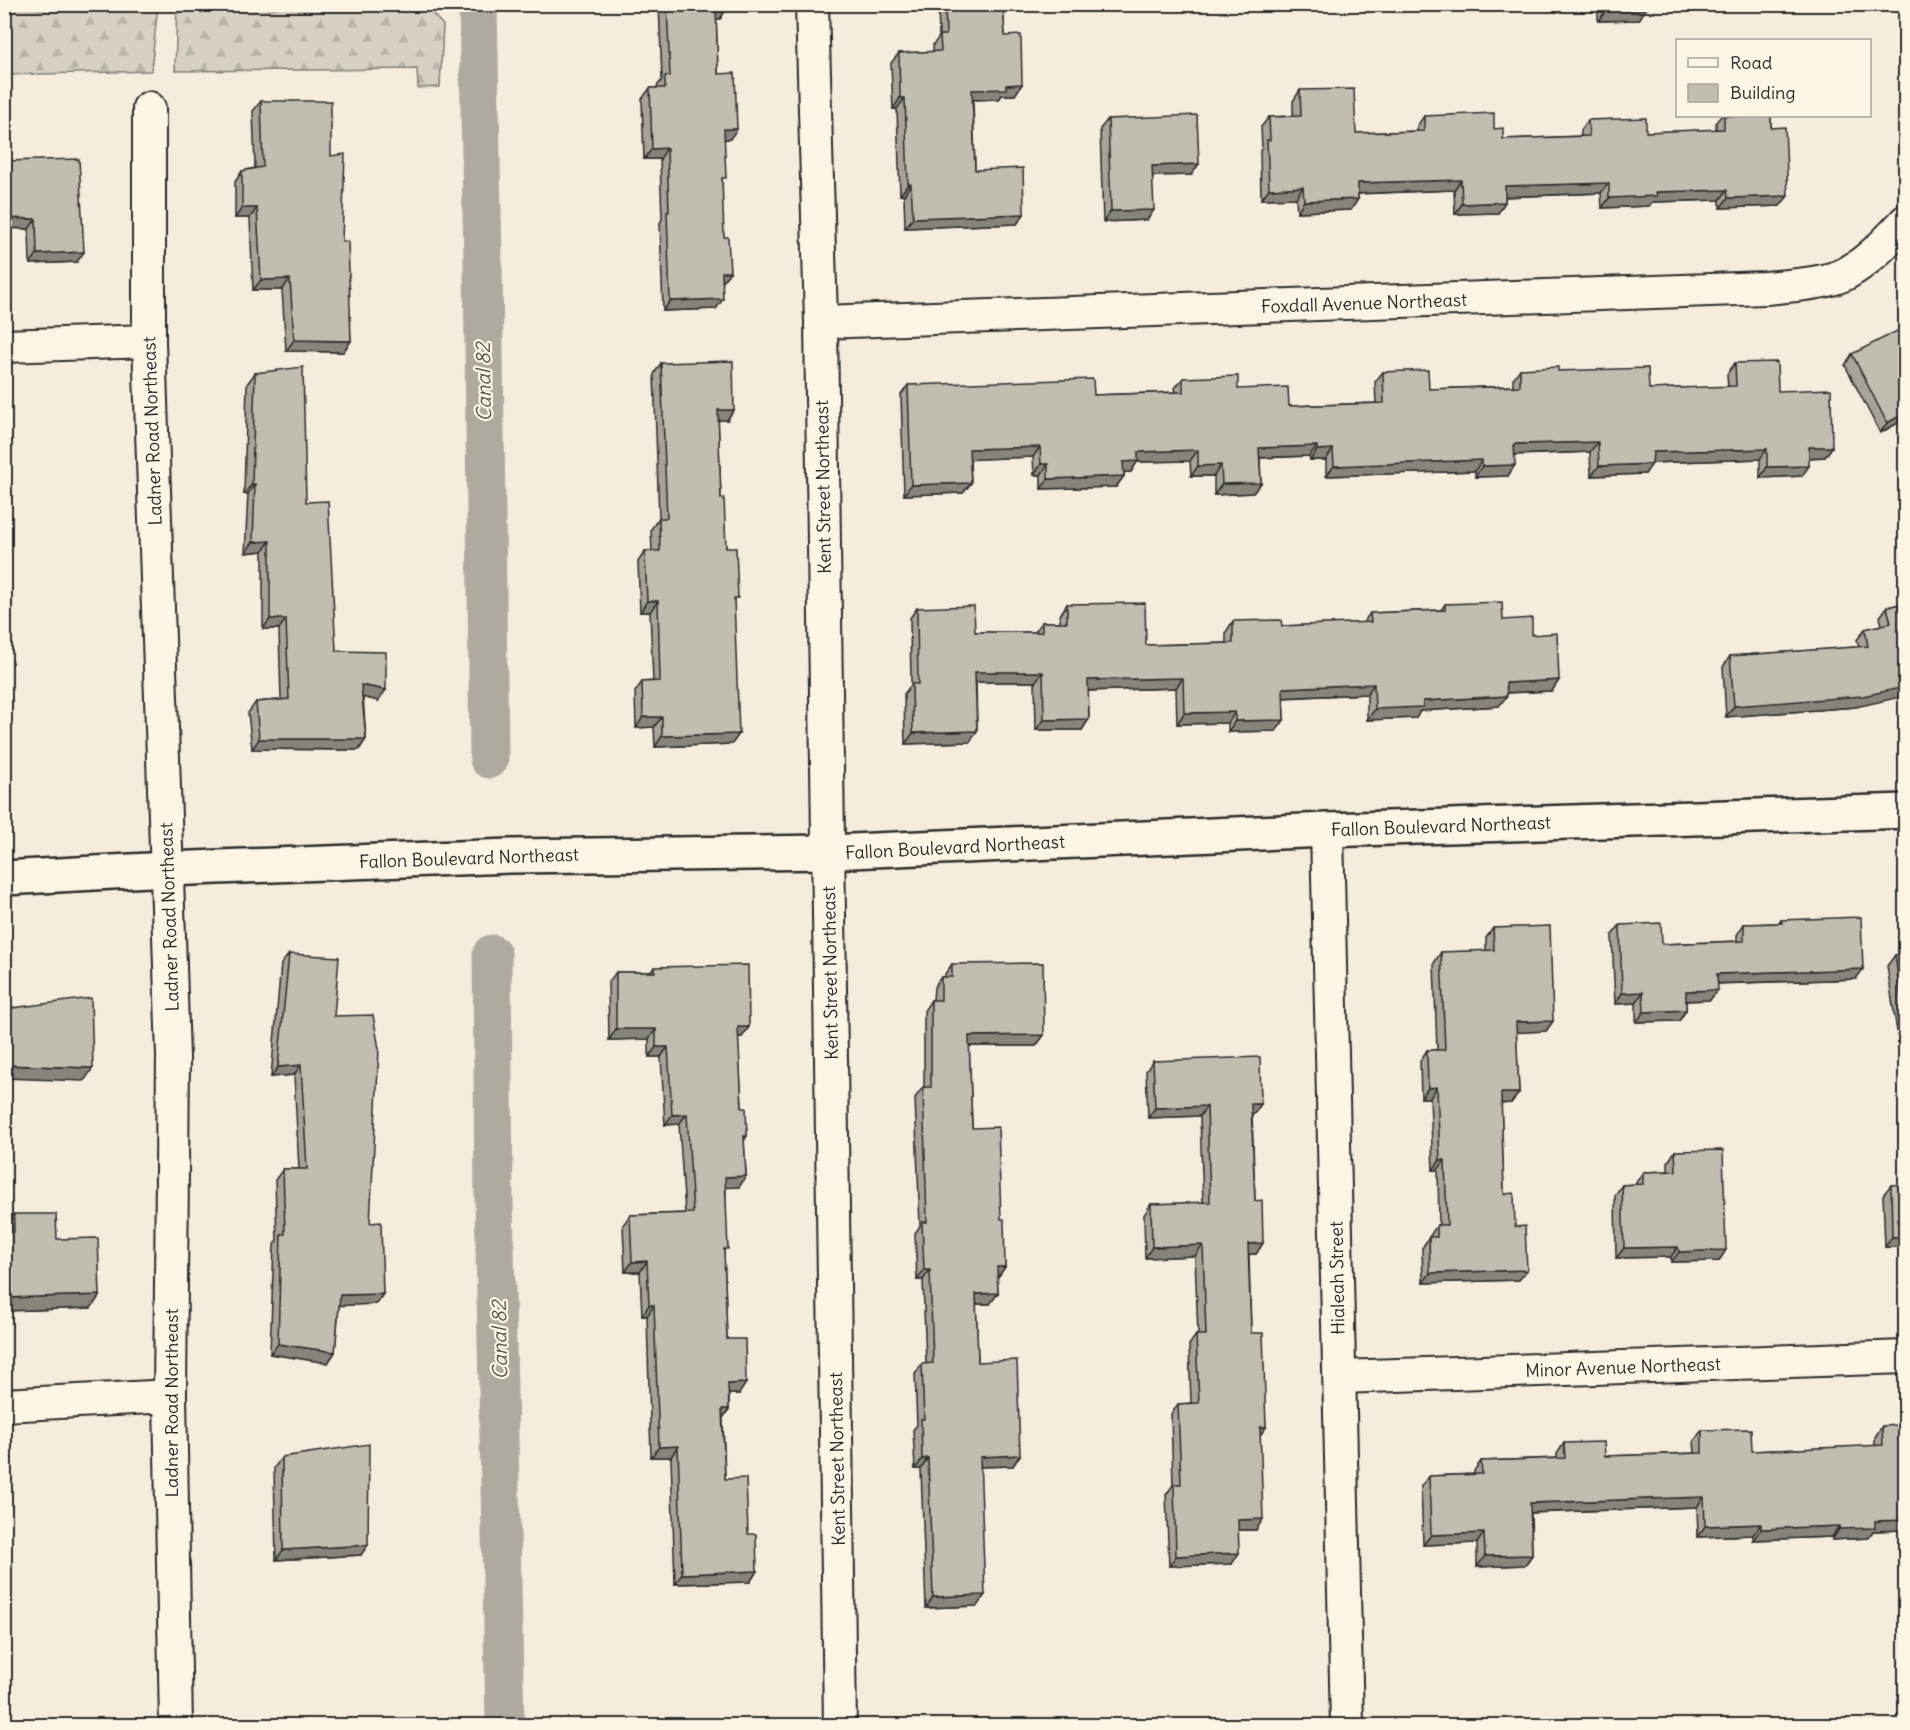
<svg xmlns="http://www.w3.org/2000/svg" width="1910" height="1730" viewBox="0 0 1910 1730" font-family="Delius,sans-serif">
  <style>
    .forest { fill: url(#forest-firs); stroke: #807e78; stroke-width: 1.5 }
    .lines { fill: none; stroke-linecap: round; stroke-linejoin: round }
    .canal { stroke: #afaaa0; stroke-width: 39 }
    .minor-casing { stroke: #2b2b2b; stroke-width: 36 }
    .tertiary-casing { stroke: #2b2b2b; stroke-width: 38 }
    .minor { stroke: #fcf5e5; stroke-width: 32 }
    .tertiary { stroke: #fcf5e5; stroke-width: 33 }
    .wall { fill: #a7a398; stroke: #2b2b2b; stroke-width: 1.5 }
    .shaded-wall { fill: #88847c; stroke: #2b2b2b; stroke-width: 1.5 }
    .building { fill: #c2bdb1; stroke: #2b2b2b; stroke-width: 1.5 }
    .labels { text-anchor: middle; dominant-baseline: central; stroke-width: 4.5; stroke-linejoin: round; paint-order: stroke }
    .street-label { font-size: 18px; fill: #2b2b2b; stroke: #fcf5e5 }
    .water-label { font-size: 20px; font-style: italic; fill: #595754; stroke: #fcf5e5 }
  </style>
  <defs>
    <pattern id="forest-firs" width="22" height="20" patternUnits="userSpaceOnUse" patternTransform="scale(1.5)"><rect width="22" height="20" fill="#d6d1c4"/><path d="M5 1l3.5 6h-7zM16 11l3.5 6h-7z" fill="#b8b4a9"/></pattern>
  </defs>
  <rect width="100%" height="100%" fill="#f4edde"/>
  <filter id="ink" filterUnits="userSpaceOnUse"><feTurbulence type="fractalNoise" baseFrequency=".0167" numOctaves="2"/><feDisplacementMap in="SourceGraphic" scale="12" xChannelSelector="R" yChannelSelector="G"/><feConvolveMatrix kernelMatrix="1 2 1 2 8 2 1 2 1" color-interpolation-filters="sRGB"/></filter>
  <g filter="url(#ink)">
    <g class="forest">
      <polygon points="4,5 158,5 151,71 5,75"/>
      <polygon points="177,5 424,5 443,25 440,87 418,88 417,69 175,71"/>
    </g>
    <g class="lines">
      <g class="canal">
        <polyline points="478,4 483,265 489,759"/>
        <polyline points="492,954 494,1200 505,1726"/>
      </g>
      <g class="minor-casing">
        <g id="minor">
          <polyline points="812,4 821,322 840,1726"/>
          <polyline points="149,108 149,341 173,1056 170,1396 176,1726"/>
          <path d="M821 322 1765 288C1787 286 1827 284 1847 273 1870 260 1888 240 1906 221"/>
          <polyline points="4,346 149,341"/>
          <polyline points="1327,830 1347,1726"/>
          <polyline points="1340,1377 1906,1357"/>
          <polyline points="4,1405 170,1396"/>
        </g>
      </g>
      <g class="tertiary-casing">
        <polyline id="tertiary" points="4,878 167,869 510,856 829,852 1327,830 1906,811"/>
      </g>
      <use href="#minor" class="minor"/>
      <use href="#tertiary" class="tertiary"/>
    </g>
    <g class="wall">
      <polygon points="659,4 727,4 727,8 720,19 716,19 718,74 730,139 724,139 722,183 723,282 716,309 663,311 660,223 662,219 660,159 644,159 642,99 650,88 657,88 657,86 662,80"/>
      <polygon points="938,4 1003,4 1005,36 1022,84 1015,95 1002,95 999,99 973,100 975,170 1024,214 1017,224 905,228 904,195 900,195 897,109 893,109 891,63 899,53 933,52 933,45 939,37"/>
      <polygon points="1598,4 1646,4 1639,20 1598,21"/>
      <polygon points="1300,90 1356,133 1417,131 1417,126 1424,116 1494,129 1503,139 1581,136 1581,130 1588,120 1646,132 1716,130 1716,122 1721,116 1771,116 1771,128 1780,206 1720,208 1720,200 1652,202 1649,206 1602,208 1601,193 1505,197 1505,202 1498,213 1455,214 1454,190 1358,194 1358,199 1351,210 1297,212 1296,198 1261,199 1260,151 1262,147 1261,127 1269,117 1293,116 1293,101"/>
      <polygon points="261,101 331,156 342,241 351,341 343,352 286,351 282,290 253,290 250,218 235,218 235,182 242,171 255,168 253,111"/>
      <polygon points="1108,119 1191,175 1153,176 1147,220 1103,222 1100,129"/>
      <polygon points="4,161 77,262 30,264 29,229 4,228"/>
      <polygon points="1852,354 1905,419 1880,433 1845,365"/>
      <polygon points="661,363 727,420 718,420 721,499 726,548 734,603 732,744 655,747 654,727 636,728 635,692 642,682 653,681 650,612 640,612 638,562 645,551 652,551 651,529 659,518 654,374"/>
      <polygon points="1735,363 1778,391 1832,447 1825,457 1809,458 1802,476 1760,478 1760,459 1652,463 1645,474 1591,476 1590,452 1515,455 1508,476 1475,477 1475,471 1326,476 1326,460 1310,460 1309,456 1260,458 1261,483 1253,493 1214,495 1214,476 1191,476 1190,461 1137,462 1131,472 1124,472 1124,476 1116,487 1041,489 1041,475 1034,475 1033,457 970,459 971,483 963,493 904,495 901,395 908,385 1094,395 1176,392 1175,388 1183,378 1238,389 1289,406 1376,403 1375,382 1383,372 1429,389 1513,386 1513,379 1520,369 1558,371 1649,389 1728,387 1727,374"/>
      <polygon points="255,373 306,502 336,651 378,701 363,697 366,739 359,750 252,749 248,713 256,702 281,700 279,629 263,629 263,551 245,553 248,494 244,494 247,384"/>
      <polygon points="1905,603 1856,707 1726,717 1723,667 1730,656 1859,647 1857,640 1865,629 1882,625 1880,617 1887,607"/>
      <polygon points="1067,604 1146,645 1226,643 1226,632 1233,621 1282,626 1363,623 1370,613 1441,610 1445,604 1503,620 1532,635 1559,680 1552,691 1506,693 1499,706 1420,711 1416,718 1367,720 1367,694 1283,698 1284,720 1276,731 1228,732 1228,723 1177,724 1176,688 1088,691 1089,719 1082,730 1036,730 1035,682 976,682 977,731 970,742 905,744 904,694 911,685 910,618 917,608 975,632 1035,632 1042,622 1060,622 1060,615"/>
      <polygon points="1781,920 1856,979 1718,984 1710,1000 1686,1001 1686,1010 1679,1021 1636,1022 1636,1003 1615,1004 1612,935 1620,925 1662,944 1737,941 1737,935 1744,924 1779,923"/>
      <polygon points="1493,928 1553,1021 1546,1031 1516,1032 1519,1093 1511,1103 1501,1104 1504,1194 1515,1227 1527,1270 1519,1280 1423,1283 1422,1248 1437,1225 1439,1225 1438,1170 1433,1170 1430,1098 1421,1098 1420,1061 1427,1050 1437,1050 1434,963 1441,952 1486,951 1486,938"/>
      <polygon points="1905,953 1905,1044 1899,1045 1887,966 1895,955"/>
      <polygon points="289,954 334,1016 370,1223 383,1294 376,1304 339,1305 335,1352 328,1363 270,1354 274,1245 277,1240 275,1180 283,1169 299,1169 294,1075 271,1077 281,964"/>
      <polygon points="952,964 1044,1035 1036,1046 969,1046 972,1128 1001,1219 1005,1267 997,1278 998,1293 990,1304 976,1304 978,1362 1020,1455 1013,1466 980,1467 977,1606 926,1608 921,1469 915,1469 913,1430 917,1425 915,1374 922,1364 926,1364 923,1280 917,1280 915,1233 920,1226 915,1098 923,1087 924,1087 924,1011 931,1000 933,1000 934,987 941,977 945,977 945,974"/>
      <polygon points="654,967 749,1027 742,1037 738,1037 742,1108 747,1136 744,1141 746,1176 739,1187 726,1187 724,1254 727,1339 739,1394 729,1394 729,1409 723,1418 725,1479 748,1534 757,1571 750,1582 675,1584 671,1457 651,1457 647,1316 642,1316 640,1272 625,1272 623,1225 630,1215 685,1213 679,1124 665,1125 661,1057 649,1057 649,1039 609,1040 608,983 616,972 651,972"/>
      <polygon points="1153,1061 1261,1104 1254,1114 1252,1114 1255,1201 1263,1243 1256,1254 1249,1254 1251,1333 1266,1427 1260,1435 1256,1530 1238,1530 1232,1564 1169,1566 1166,1495 1173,1485 1171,1414 1178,1404 1191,1403 1189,1345 1196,1335 1198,1335 1195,1256 1145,1258 1144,1215 1151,1204 1203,1203 1200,1116 1148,1118 1146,1071"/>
      <polygon points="1675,1151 1719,1261 1671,1262 1671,1257 1616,1258 1615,1195 1622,1185 1635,1184 1643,1172 1668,1171 1668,1162"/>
      <polygon points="1905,1184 1905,1247 1885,1247 1883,1195 1891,1185"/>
      <polygon points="14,1214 57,1239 100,1295 91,1308 4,1311 5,1228"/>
      <polygon points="1905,1425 1905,1530 1873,1531 1868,1538 1832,1540 1832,1537 1753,1540 1753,1535 1698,1537 1697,1507 1531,1513 1532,1555 1525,1565 1477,1567 1477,1543 1423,1545 1421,1486 1429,1476 1474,1474 1474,1471 1481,1461 1557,1458 1557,1454 1564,1443 1605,1456 1695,1453 1694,1441 1702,1430 1752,1451 1875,1446 1875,1437 1882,1426"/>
      <polygon points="282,1457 361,1555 276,1560 274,1468"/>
    </g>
    <g class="shaded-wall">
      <polygon points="727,8 720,19 709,19 716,9"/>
      <polygon points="1646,9 1639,20 1598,21 1606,11"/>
      <polygon points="1022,84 1015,95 1002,95 999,99 965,100 972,90 1006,85"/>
      <polygon points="900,98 905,98 897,109 893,109"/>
      <polygon points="724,129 737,129 730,139 717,140"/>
      <polygon points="667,148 660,159 644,159 652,149"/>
      <polygon points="1199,164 1191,175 1145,176 1152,166"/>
      <polygon points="1461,180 1454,190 1350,194 1358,183"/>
      <polygon points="1609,183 1601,193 1498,197 1505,186"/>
      <polygon points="908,184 911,184 904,195 900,195"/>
      <polygon points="1303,187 1296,198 1261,199 1269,189"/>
      <polygon points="1727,190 1720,200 1652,202 1649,206 1602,208 1609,198 1656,192"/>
      <polygon points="1788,196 1780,206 1720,208 1728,198"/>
      <polygon points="1358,199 1351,210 1297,212 1304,201"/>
      <polygon points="1505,202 1498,213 1455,214 1462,204"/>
      <polygon points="242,208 257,208 250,218 235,218"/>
      <polygon points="1154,210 1147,220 1103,222 1111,211"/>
      <polygon points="1024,214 1017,224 905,228 913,218"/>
      <polygon points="4,218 36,219 29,229 4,228"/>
      <polygon points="84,252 77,262 30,264 37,254"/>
      <polygon points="722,272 730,272 722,282"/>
      <polygon points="290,279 282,290 253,290 261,280"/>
      <polygon points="723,299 716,309 663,311 670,301"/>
      <polygon points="294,340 351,341 343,352 286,351"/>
      <polygon points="718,410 734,410 727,420 710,421"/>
      <polygon points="1905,413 1905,419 1880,433 1887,423"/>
      <polygon points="1598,442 1590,452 1507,455 1514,444"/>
      <polygon points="1317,446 1309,456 1252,458 1259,448"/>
      <polygon points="1040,447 1033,457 962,460 969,449"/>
      <polygon points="1809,447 1832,447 1825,457 1801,458"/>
      <polygon points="1333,449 1326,460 1310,460 1317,450"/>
      <polygon points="1767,449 1760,459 1645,463 1653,452"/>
      <polygon points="1198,450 1190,461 1137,462 1131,472 1116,472 1123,462 1138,452"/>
      <polygon points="1482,460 1475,471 1326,476 1334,466"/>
      <polygon points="1041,464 1048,464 1041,475 1034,475"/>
      <polygon points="1652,464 1645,474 1591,476 1599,466"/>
      <polygon points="1221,465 1214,476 1191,476 1198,466"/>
      <polygon points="1515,465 1508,476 1475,477 1482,466"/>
      <polygon points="1809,466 1802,476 1760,478 1767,467"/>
      <polygon points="1124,476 1116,487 1041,489 1048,479"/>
      <polygon points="971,483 963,493 904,495 911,485"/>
      <polygon points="1261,483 1253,493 1214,495 1222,484"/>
      <polygon points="252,484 255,484 248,494 244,494"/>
      <polygon points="270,541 263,551 245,553 253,542"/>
      <polygon points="647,601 658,601 650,612 640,612"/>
      <polygon points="270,619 286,619 279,629 263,629"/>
      <polygon points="975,672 1043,672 1035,682 968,682"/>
      <polygon points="1183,678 1176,688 1081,691 1088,680"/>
      <polygon points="1559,680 1552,691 1499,693 1506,683"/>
      <polygon points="1374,684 1367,694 1276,698 1283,688"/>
      <polygon points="361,685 386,690 378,701 354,695"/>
      <polygon points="1905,687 1905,696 1856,707 1726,717 1734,706"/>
      <polygon points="1507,696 1499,706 1420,711 1416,718 1367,720 1375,709 1423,701"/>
      <polygon points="1235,712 1228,723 1177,724 1184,713"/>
      <polygon points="643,717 662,717 654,727 636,728"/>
      <polygon points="1089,719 1082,730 1036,730 1044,720"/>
      <polygon points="1284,720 1276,731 1228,732 1235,721"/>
      <polygon points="977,731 970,742 905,744 913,733"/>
      <polygon points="739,734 732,744 655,747 662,736"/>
      <polygon points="259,739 366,739 359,750 252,749"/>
      <polygon points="1863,969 1856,979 1710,984 1717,974"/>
      <polygon points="1718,990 1710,1000 1678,1001 1686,991"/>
      <polygon points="1643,992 1636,1003 1615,1004 1622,993"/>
      <polygon points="1686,1010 1679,1021 1636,1022 1644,1012"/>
      <polygon points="1553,1021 1546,1031 1509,1033 1516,1022"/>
      <polygon points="738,1027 749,1027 742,1037 730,1038"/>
      <polygon points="616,1029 656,1029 649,1039 609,1040"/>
      <polygon points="1044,1035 1036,1046 962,1046 969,1036"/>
      <polygon points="1905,1036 1905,1044 1899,1045"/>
      <polygon points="656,1047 668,1047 661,1057 649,1057"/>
      <polygon points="4,1065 93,1068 84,1081 4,1078"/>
      <polygon points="301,1065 294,1075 271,1077 278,1067"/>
      <polygon points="1437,1087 1430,1098 1421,1098 1428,1088"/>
      <polygon points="1501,1093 1519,1093 1511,1103 1493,1104"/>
      <polygon points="1251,1104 1261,1104 1254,1114 1244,1115"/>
      <polygon points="1207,1106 1200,1116 1148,1118 1155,1108"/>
      <polygon points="687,1114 679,1124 665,1125 672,1115"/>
      <polygon points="1440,1160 1445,1160 1438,1170 1433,1170"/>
      <polygon points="746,1176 739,1187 718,1188 725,1177"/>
      <polygon points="1905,1236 1905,1247 1885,1247 1892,1237"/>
      <polygon points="1263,1243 1256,1254 1241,1254 1248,1244"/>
      <polygon points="1203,1245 1195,1256 1145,1258 1152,1247"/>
      <polygon points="1678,1247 1671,1257 1616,1258 1624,1248"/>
      <polygon points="1726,1250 1719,1261 1671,1262 1679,1252"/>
      <polygon points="647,1261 640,1272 625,1272 632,1262"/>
      <polygon points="997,1267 1005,1267 998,1277 989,1278"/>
      <polygon points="924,1270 930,1270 923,1280 917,1280"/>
      <polygon points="1527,1270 1519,1280 1423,1283 1430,1273"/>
      <polygon points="998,1293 990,1304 969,1304 976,1294"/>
      <polygon points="383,1294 376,1304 333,1306 340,1295"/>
      <polygon points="100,1295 91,1308 4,1311 4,1298"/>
      <polygon points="649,1305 654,1305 647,1316 642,1316"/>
      <polygon points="278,1344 335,1352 328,1363 270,1354"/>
      <polygon points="746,1383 739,1394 721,1394 728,1384"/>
      <polygon points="722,1409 729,1409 722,1419"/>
      <polygon points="1260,1427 1266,1427 1259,1437"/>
      <polygon points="678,1446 671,1457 651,1457 659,1447"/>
      <polygon points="1020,1455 1013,1466 973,1467 980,1457"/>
      <polygon points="928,1458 921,1469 915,1469 922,1459"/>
      <polygon points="1704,1497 1697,1507 1523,1513 1530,1503"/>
      <polygon points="1263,1519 1256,1530 1231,1530 1238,1520"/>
      <polygon points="1905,1520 1905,1530 1873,1531 1868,1538 1832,1540 1839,1529 1875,1521"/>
      <polygon points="1761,1524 1753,1535 1698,1537 1705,1526"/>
      <polygon points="1839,1526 1832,1537 1753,1540 1761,1529"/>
      <polygon points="1484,1533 1477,1543 1423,1545 1431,1535"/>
      <polygon points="368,1545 361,1555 276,1560 283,1550"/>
      <polygon points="1239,1553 1232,1564 1169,1566 1176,1556"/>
      <polygon points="1532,1555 1525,1565 1477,1567 1485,1556"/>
      <polygon points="757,1571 750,1582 675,1584 682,1574"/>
      <polygon points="985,1595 977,1606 926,1608 933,1597"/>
    </g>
    <g class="building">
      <polygon points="667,4 727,4 727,8 716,9 718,74 735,73 737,129 724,129 726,178 722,178 724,237 728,237 730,272 722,272 723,299 670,301 667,212 669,212 667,148 652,149 650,88 665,88 665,76 670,76"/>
      <polygon points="945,4 1003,4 1005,36 1021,35 1022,84 1006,85 1006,89 972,90 975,170 1023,168 1024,214 913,218 911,184 908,184 905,98 900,98 899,53 941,51 940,35 946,35"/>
      <polygon points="1605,4 1646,4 1646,9 1606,11"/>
      <polygon points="1354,89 1356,133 1424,131 1424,116 1494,113 1494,129 1503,128 1503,139 1589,136 1588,120 1646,118 1646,132 1724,129 1724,116 1771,116 1771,128 1785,127 1788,196 1728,198 1727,190 1656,192 1657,196 1609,198 1609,183 1505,186 1505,202 1462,204 1461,180 1358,183 1358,199 1304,201 1303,187 1269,189 1267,140 1270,140 1269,117 1301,116 1300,90"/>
      <polygon points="261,101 331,101 331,156 345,154 342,241 348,241 351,341 294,340 290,279 261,280 257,208 242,208 242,171 263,167"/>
      <polygon points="1197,115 1199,164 1152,166 1154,210 1111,211 1108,119"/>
      <polygon points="79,159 84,252 37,254 36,219 4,218 4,161"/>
      <polygon points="1899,330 1905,342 1905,413 1887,423 1852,354"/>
      <polygon points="733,361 734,410 718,410 721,499 724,498 726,548 736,548 738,598 734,598 739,734 662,736 662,717 643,717 642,682 660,681 658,601 647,601 645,551 660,551 659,518 667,518 661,363"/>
      <polygon points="1777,362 1778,391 1831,389 1832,447 1809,447 1809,466 1767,467 1767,449 1653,452 1652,464 1599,466 1598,442 1514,444 1515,465 1482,466 1482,460 1334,466 1333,449 1317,450 1317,446 1259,448 1261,483 1222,484 1221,465 1198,466 1198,450 1138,452 1138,461 1123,462 1124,476 1048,479 1048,464 1041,464 1040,447 969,449 971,483 911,485 908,385 1093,379 1094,395 1183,392 1183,378 1238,376 1238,389 1288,387 1289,406 1384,403 1383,372 1428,370 1429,389 1520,386 1520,369 1558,367 1558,371 1648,368 1649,389 1736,386 1735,363"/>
      <polygon points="303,367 306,502 328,501 336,651 386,652 386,690 361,685 366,739 259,739 256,702 289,699 286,619 270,619 270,541 253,542 255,484 252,484 255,373"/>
      <polygon points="1502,602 1503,620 1532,618 1532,635 1557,633 1559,680 1506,683 1507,696 1423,701 1423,707 1375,709 1374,684 1283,688 1284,720 1235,721 1235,712 1184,713 1183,678 1088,680 1089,719 1044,720 1043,672 975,672 977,731 913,733 912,684 918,684 917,608 974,606 975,632 1042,632 1042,622 1067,622 1067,604 1145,603 1146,645 1233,643 1233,621 1281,620 1282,626 1371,622 1370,613 1445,610 1445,604"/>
      <polygon points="1905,603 1905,687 1863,696 1734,706 1730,656 1868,646 1865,629 1891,623 1887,607"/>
      <polygon points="1861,917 1863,969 1717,974 1718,990 1686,991 1686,1010 1644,1012 1643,992 1622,993 1620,925 1661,923 1662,944 1744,941 1744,924 1782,923 1781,920"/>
      <polygon points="1550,926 1553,1021 1516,1022 1519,1093 1501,1093 1504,1194 1514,1193 1515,1227 1525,1226 1527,1270 1430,1273 1429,1237 1437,1237 1437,1225 1447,1225 1445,1160 1440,1160 1437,1087 1428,1088 1427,1050 1445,1050 1441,952 1494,950 1493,928"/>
      <polygon points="1905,953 1905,1027 1895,955"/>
      <polygon points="289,954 339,957 334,1016 373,1015 379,1049 370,1223 381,1222 383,1294 340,1295 335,1352 278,1344 281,1234 285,1234 283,1169 307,1169 301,1065 278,1067"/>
      <polygon points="1043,963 1044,1035 969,1036 972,1128 998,1127 1001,1219 1004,1219 1005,1267 997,1267 998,1293 976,1294 978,1362 1017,1360 1020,1455 980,1457 985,1595 933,1597 928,1458 922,1459 921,1419 924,1419 922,1364 933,1363 930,1270 924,1270 922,1222 927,1222 923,1087 931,1087 931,1000 941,1000 941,977 952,977 952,964"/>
      <polygon points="748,965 749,1027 738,1027 742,1108 746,1108 747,1136 744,1136 746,1176 725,1177 728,1249 724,1249 727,1339 745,1339 746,1383 728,1384 729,1409 722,1409 725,1479 746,1478 748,1534 756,1534 757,1571 682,1574 678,1446 659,1447 654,1305 649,1305 647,1261 632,1262 630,1215 693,1213 687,1114 672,1115 668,1047 656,1047 656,1029 616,1029 616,972 655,972 654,967"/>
      <polygon points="91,998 93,1068 4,1065 4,1009"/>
      <polygon points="1260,1057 1261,1104 1251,1104 1255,1201 1262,1200 1263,1243 1248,1244 1251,1333 1263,1333 1266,1427 1260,1427 1263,1519 1238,1520 1239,1553 1176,1556 1174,1484 1181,1484 1178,1404 1199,1403 1196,1335 1206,1335 1203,1245 1152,1247 1151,1204 1210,1202 1207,1106 1155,1108 1153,1061"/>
      <polygon points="1723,1150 1726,1250 1679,1252 1678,1247 1624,1248 1622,1185 1643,1184 1643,1172 1676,1171 1675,1151"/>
      <polygon points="1905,1184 1905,1236 1892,1237 1891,1185"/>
      <polygon points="14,1214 56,1214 57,1239 98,1238 100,1295 4,1298 4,1233 14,1232"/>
      <polygon points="1905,1425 1905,1520 1875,1521 1875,1528 1839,1529 1839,1526 1761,1529 1761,1524 1705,1526 1704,1497 1530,1503 1532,1555 1485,1556 1484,1533 1431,1535 1429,1476 1482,1474 1481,1461 1565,1458 1564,1443 1604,1442 1605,1456 1702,1453 1702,1430 1751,1429 1752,1451 1883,1445 1882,1426"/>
      <polygon points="369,1444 368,1545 283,1550 282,1457"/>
    </g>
  </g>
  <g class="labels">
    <g class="street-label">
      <text transform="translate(1364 303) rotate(-2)">Foxdall Avenue Northeast</text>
      <text transform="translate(152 431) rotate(-92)">Ladner Road Northeast</text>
      <text transform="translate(823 487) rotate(-91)">Kent Street Northeast</text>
      <text transform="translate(1441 826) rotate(-2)">Fallon Boulevard Northeast</text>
      <text transform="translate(955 847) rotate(-3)">Fallon Boulevard Northeast</text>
      <text transform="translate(469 858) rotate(-2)">Fallon Boulevard Northeast</text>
      <text transform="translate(169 917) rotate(-92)">Ladner Road Northeast</text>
      <text transform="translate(830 973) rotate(-91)">Kent Street Northeast</text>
      <text transform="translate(1337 1278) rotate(-91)">Hialeah Street</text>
      <text transform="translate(1623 1367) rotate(-2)">Minor Avenue Northeast</text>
      <text transform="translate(171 1403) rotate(-90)">Ladner Road Northeast</text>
      <text transform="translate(837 1459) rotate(-91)">Kent Street Northeast</text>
    </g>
    <g class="water-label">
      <text transform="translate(483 382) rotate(-91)">Canal 82</text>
      <text transform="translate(499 1340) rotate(-91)">Canal 82</text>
    </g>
  </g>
  <rect width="1910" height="1730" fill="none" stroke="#fcf5e5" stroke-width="24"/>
  <rect x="12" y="12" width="1886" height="1706" fill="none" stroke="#2b2b2b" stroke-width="2" filter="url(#ink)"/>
  <rect x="1676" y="39" width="195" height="78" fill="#fcf5e5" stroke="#a8a49b" stroke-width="1.5"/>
  <rect x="1688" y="58" width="30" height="9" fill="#fcf5e5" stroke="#a8a49b" stroke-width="1.5"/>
  <text x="1730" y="69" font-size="18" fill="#2b2b2b">Road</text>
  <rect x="1688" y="84" width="30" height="18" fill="#c2bdb1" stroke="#a8a49b" stroke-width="1.5"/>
  <text x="1730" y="99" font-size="18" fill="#2b2b2b">Building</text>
</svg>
